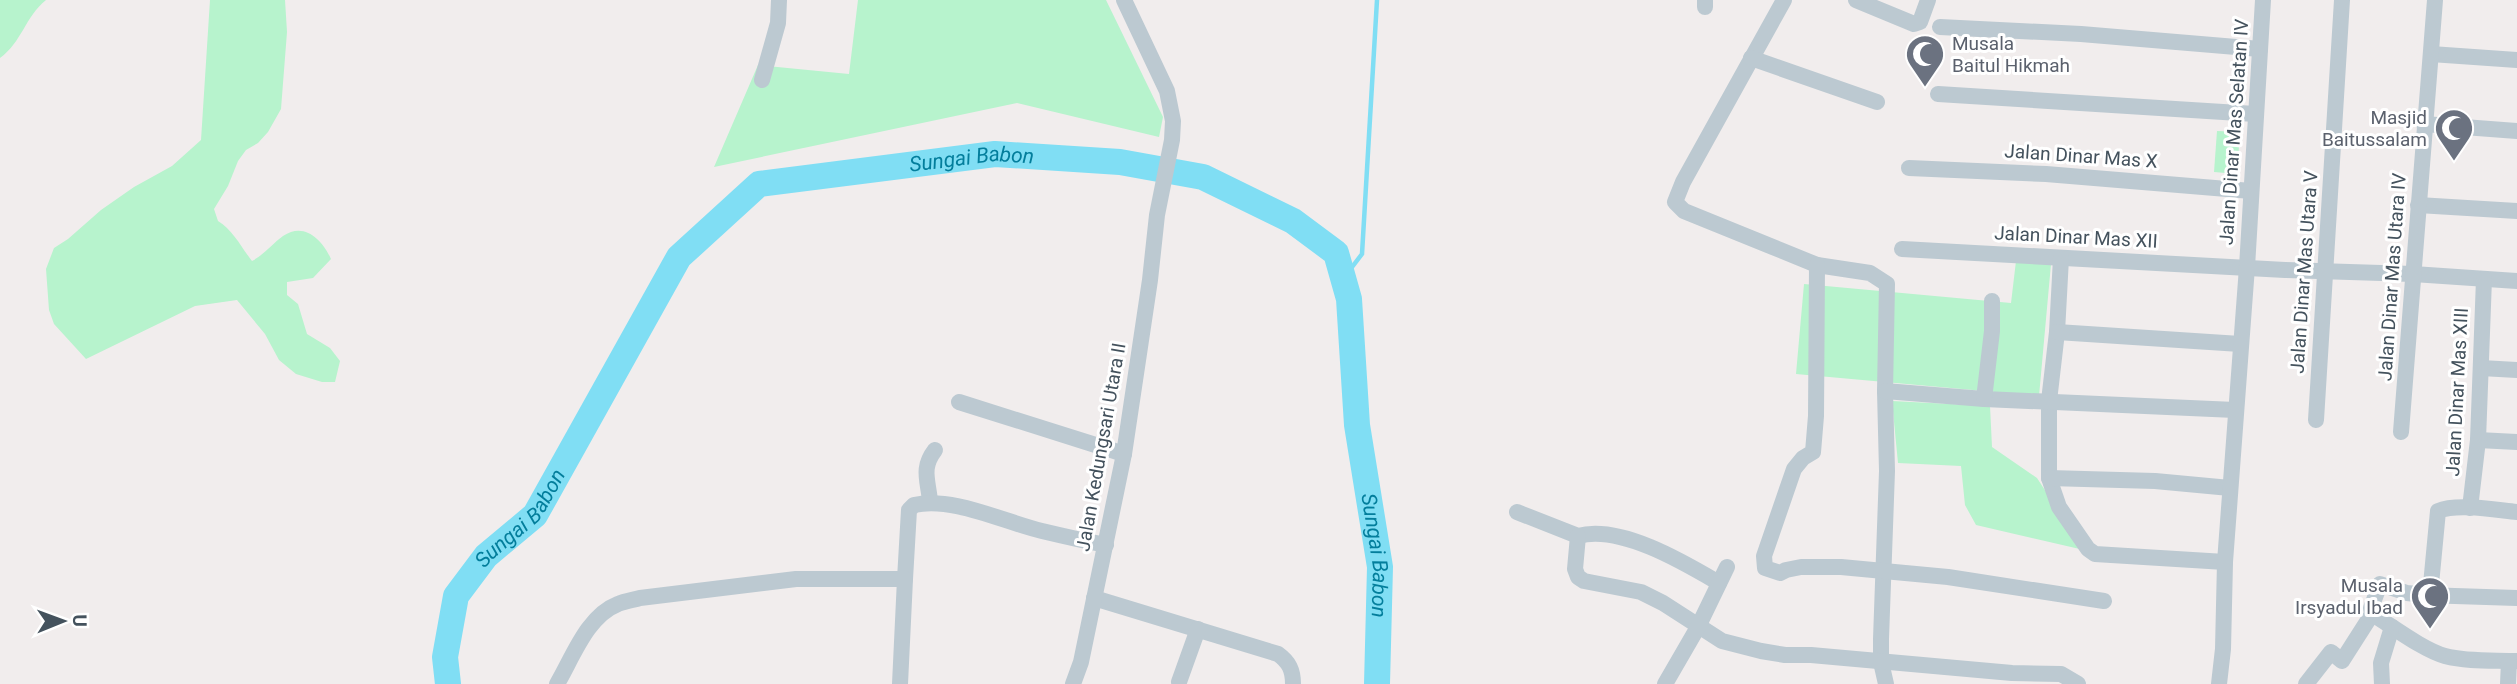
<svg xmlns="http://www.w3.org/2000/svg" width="2517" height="684" viewBox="0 0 2517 684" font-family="Roboto,sans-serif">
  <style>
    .green { fill: #b7f3cd }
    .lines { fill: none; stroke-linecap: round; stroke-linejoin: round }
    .stream { stroke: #80def4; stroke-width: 4.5 }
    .river { stroke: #80def4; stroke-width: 26 }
    .minor { stroke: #bcc9d1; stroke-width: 16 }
    .labels { text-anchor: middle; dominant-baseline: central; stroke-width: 6; stroke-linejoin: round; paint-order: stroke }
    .worship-label { font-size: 19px; fill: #5b616d; stroke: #fff; text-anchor: end }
    .street-label { font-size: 19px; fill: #44525d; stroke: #fff }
    .water-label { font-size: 21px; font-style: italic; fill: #037e9c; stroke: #fff }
  </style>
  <rect width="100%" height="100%" fill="#f1eded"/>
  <g class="green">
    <path d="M0 0H46C25 17 22 42 0 58Z"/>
    <path d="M210 0H285L287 32 281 109 268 132 258 143 246 150 238 161 228 186 214 209 218 221C233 230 241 247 252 261 265 254 272 244 283 236 305 221 323 241 331 259L313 278 287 282V295L298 304 307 334 330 348 340 361 335 382H322L296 374 279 360 265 334 237 300 195 306 86 359 54 324 49 310 46 269 54 248 68 239 101 210 134 187 172 166 201 140Z"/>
    <polygon points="858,0 1106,0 1163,117 1159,137 1017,103 714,167 758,65 849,74"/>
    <polygon points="2217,131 2240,132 2237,174 2214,172"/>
    <polygon points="2016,261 2051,264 2039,396 1796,374 1804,284 2011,303"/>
    <polygon points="1892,401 1990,406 1992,447 2037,478 2084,550 1976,525 1965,505 1961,466 1898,463"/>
  </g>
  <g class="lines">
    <polyline class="stream" points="1343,279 1362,254 1377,0"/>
    <path class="river" id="s1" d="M448 684 445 657 456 596 486 556 535 515 679 257 759 184 995 154 1120 162 1203 177 1293 221 1336 253 1349 299 1357 425 1380 567 1377 684"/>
    <g class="minor">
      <polyline points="1784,0 1683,182 1675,202 1684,211 1817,265 1870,273 1887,284 1885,391 1887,471 1881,639 1881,662 1886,684"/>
      <polyline points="1856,0 1914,24 1920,22 1928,0"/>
      <polyline points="1705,7 1705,0"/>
      <polyline points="1940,27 2081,34 2260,49"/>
      <polyline points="2431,54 2517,60"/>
      <polyline points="1751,58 1877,102"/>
      <polyline points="762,80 778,23 779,0"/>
      <polyline points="1938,94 2255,114"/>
      <polyline points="2424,124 2517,131"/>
      <polyline points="1909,168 2046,174 2251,191"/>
      <polyline points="2418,205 2517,211"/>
      <polyline points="1902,249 2285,270 2413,274 2517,281"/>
      <polyline points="2061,258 2057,332 2049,401 2049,478 2059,507 2088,549 2095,554 2225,562"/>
      <polyline points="1817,265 1816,416 1813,452 1803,458 1794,469 1764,556 1765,568 1780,573 1786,570 1801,567 1841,567 1948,577 2104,601"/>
      <polyline points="2057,332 2240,344"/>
      <polyline points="2481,368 2517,370"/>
      <polyline points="1885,391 1984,399 2235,410"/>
      <polyline points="1984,399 1992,331 1992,301"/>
      <polyline points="959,402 1124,454"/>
      <polyline points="2316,420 2342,0"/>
      <polyline points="2401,432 2435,0"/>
      <polyline points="2478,440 2517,442"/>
      <polyline points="2049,478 2155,481 2230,488"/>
      <path d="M930 501C928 480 921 468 935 450"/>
      <polyline points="2470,508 2478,440 2484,279"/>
      <path d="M1517 512 1578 536C1620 524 1685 563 1719 583"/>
      <polyline points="1578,536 1575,569 1578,577 1584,581 1641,592 1663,603 1722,641 1761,651 1785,655 1811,655 2012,673 2061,674 2078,684"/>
      <path d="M905 579 909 510 914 505C952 496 1004 522 1042 531 1063 536 1085 541 1106 545"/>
      <path d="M2430 595 2438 511C2457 503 2496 510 2517 512"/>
      <path d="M1094 598 1278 654C1289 662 1293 670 1293 684"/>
      <path d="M2372 614C2392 626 2423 650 2445 656 2468 662 2494 660 2517 661"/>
      <polyline points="1179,682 1198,629"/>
      <path d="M557 684C573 657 587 616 618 604 625 601 633 600 640 598L796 579H905L900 684"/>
      <polyline points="1073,684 1081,662 1124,454 1150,280 1157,215 1172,140 1173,121 1167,91 1124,0"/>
      <polyline points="1665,684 1698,627 1727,567"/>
      <polyline points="2219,684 2223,649 2225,562 2247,267 2263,0"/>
      <polyline points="2306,684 2331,652 2342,661 2372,614 2371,608 2380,584 2407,593 2424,595 2517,598"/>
      <polyline points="2382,684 2381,663 2392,627"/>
      <polyline points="2508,684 2509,661"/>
    </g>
  </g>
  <defs>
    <g id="mosque-pin" transform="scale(2.0125)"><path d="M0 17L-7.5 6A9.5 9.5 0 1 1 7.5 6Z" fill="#6b7280" stroke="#fff"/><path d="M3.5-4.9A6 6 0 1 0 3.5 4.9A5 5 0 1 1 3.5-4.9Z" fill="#fff"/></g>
  </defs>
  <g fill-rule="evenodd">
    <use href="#mosque-pin" x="1925" y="54"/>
    <use href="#mosque-pin" x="2454" y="128"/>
    <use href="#mosque-pin" x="2430" y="596"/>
  </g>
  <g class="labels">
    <g class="worship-label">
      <text x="1952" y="43" text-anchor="start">Musala<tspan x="1952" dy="22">Baitul Hikmah</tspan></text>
      <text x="2427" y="117">Masjid<tspan x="2427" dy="22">Baitussalam</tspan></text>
      <text x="2403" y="585">Musala<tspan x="2403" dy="22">Irsyadul Ibad</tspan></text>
    </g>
    <g class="street-label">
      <text transform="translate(2234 132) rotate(-86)">Jalan Dinar Mas Selatan IV</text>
      <text transform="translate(2081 156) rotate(4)">Jalan Dinar Mas X</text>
      <text transform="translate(2076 237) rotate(3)">Jalan Dinar Mas XII</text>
      <text transform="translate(2304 272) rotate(-86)">Jalan Dinar Mas Utara V</text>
      <text transform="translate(2392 277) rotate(-86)">Jalan Dinar Mas Utara IV</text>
      <text transform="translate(2457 392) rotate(-87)">Jalan Dinar Mas XIII</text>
      <text transform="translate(1101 447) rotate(-80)">Jalan Kedungsari Utara II</text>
    </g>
    <g class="water-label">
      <text stroke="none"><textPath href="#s1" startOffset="821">Sungai Babon</textPath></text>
      <text stroke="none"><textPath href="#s1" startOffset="191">Sungai Babon</textPath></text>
      <text stroke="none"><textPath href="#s1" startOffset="1514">Sungai Babon</textPath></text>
    </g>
  </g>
  <g transform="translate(63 621) rotate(89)" stroke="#ffffff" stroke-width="5" paint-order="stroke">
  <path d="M0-5L12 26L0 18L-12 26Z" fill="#44525d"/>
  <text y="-10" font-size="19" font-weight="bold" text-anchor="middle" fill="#44525d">U</text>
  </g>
</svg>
